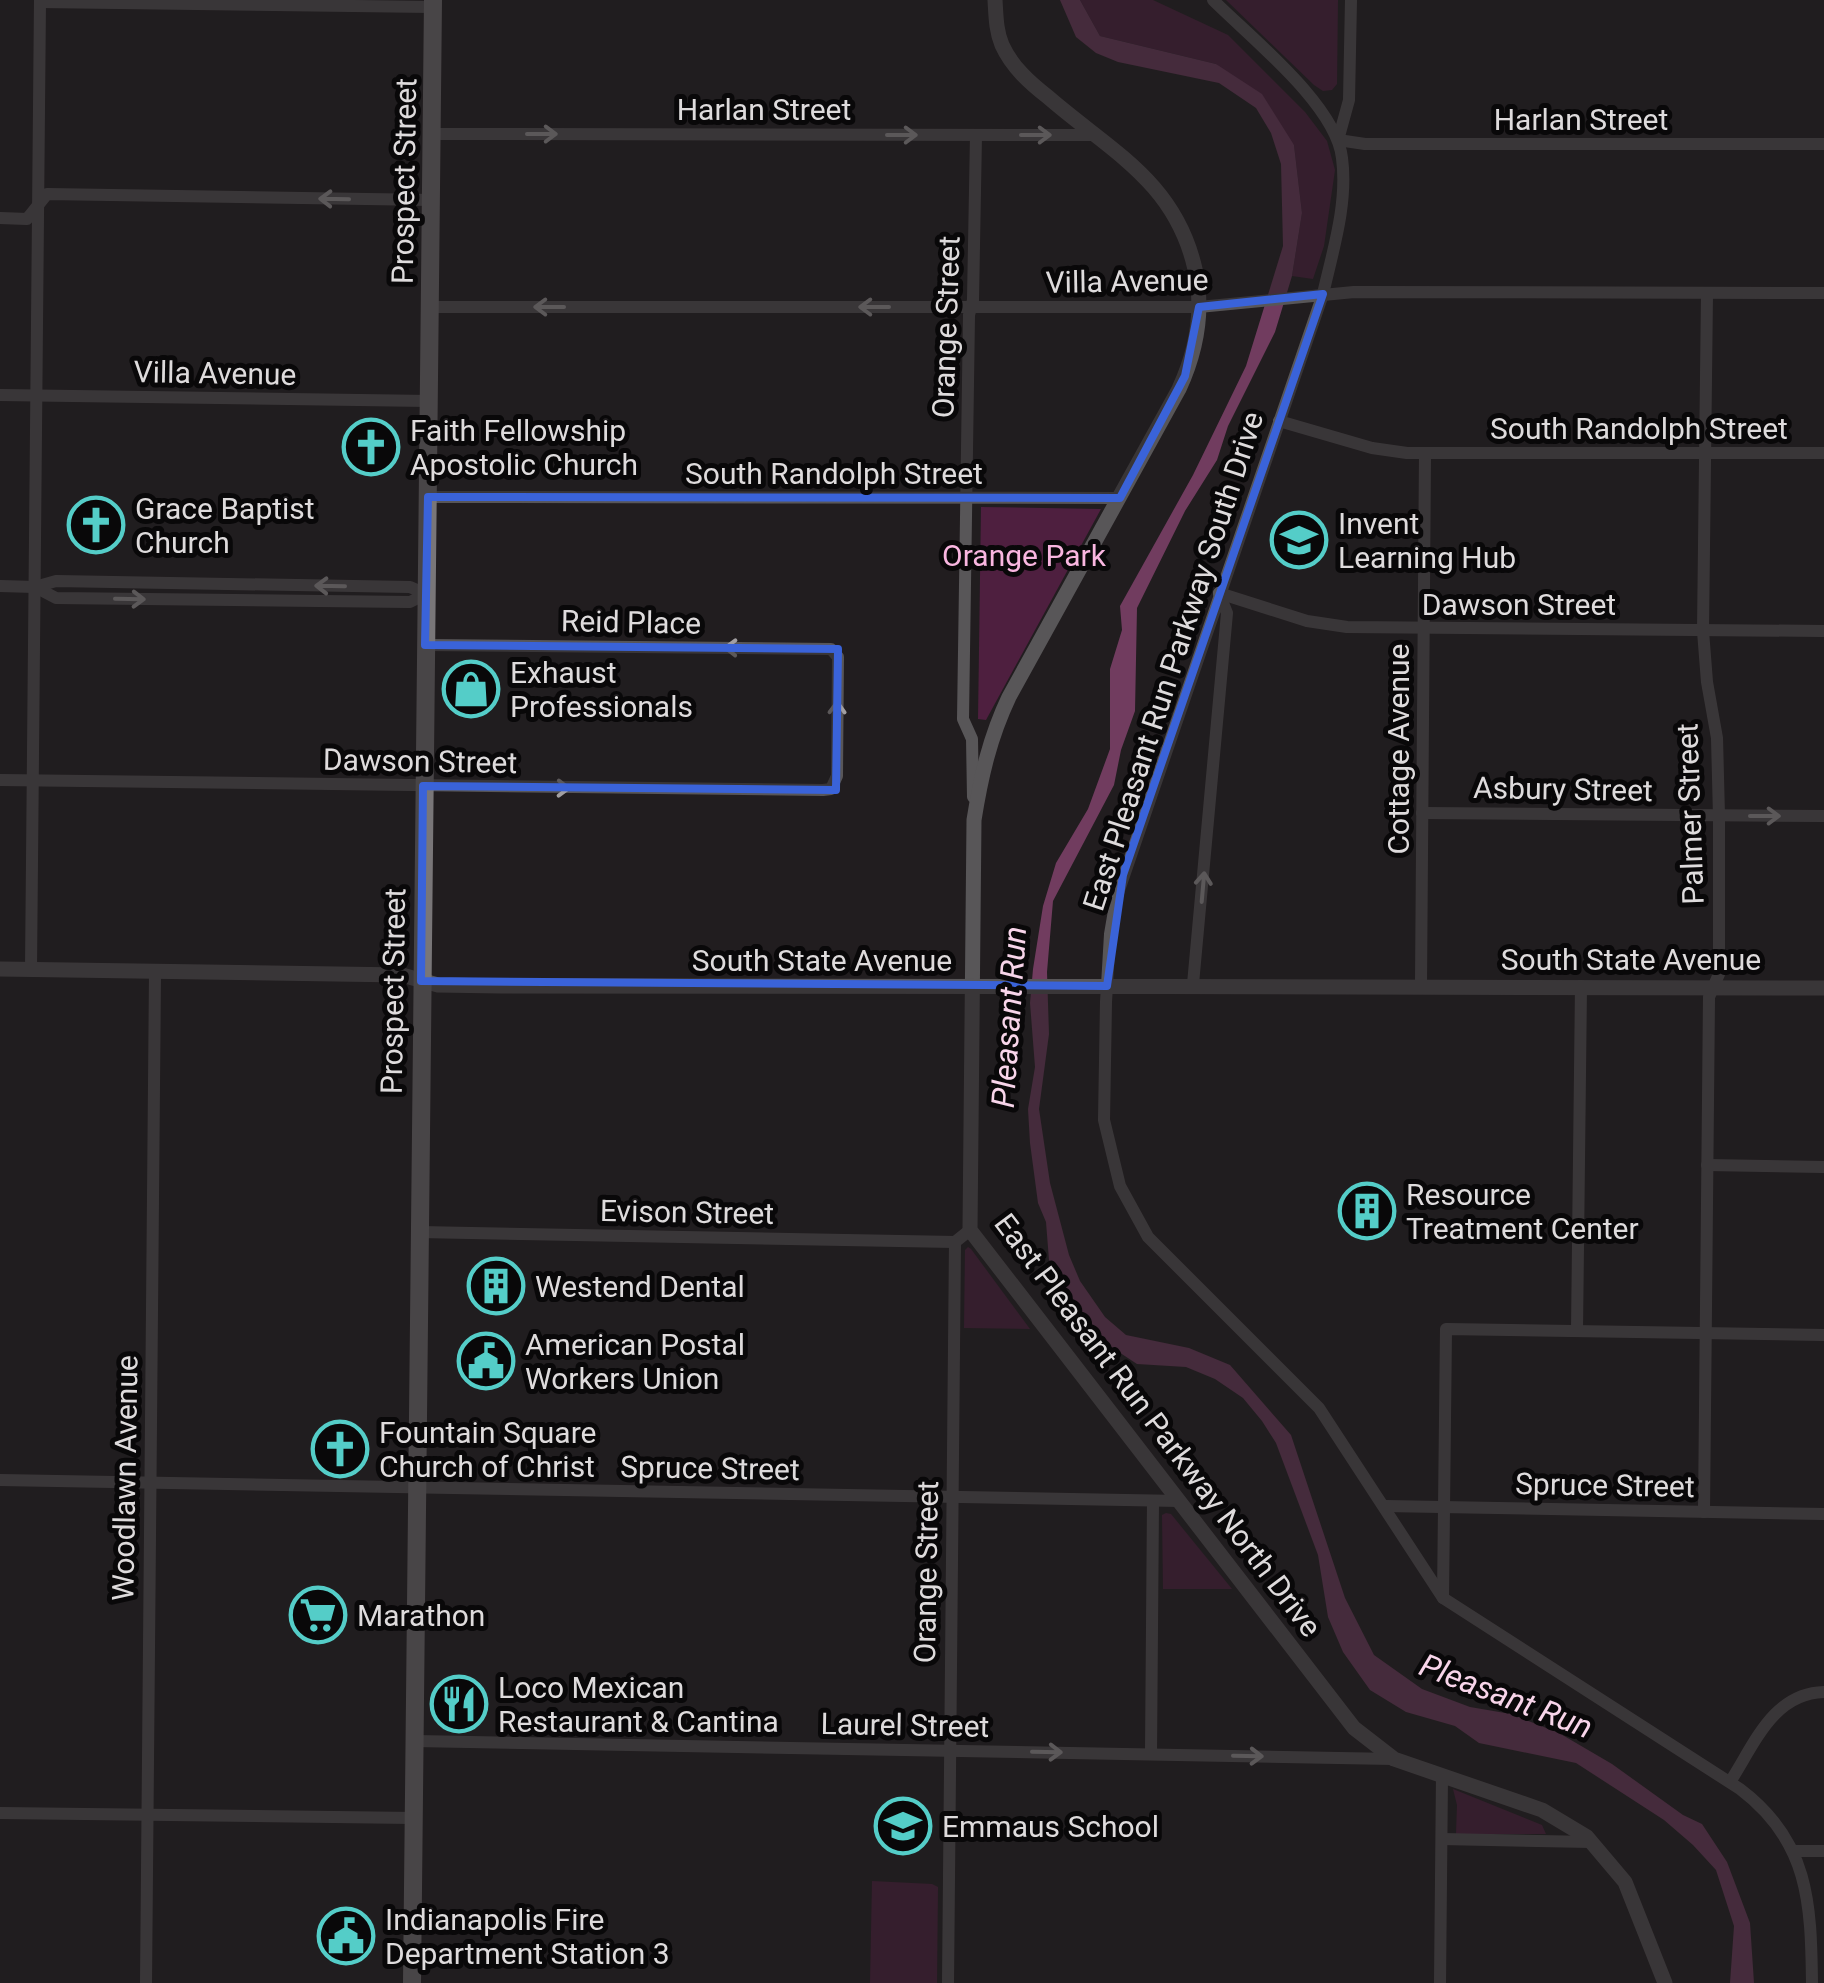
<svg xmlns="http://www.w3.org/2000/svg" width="1824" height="1983" viewBox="0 0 1824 1983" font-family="Roboto,sans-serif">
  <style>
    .green { fill: #4e1f3f }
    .water { fill: #713c5f }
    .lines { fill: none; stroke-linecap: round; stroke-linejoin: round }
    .minor { stroke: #585658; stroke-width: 12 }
    .tertiary { stroke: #585658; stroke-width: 15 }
    .secondary { stroke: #797678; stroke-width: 18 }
    .oneway { stroke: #a29fa1 }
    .marked { fill: none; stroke: #3a63d9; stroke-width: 8; stroke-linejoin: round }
    .labels { text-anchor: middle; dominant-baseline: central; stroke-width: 10; stroke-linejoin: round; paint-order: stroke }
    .street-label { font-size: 30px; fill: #dedbdc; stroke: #090809 }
    .poi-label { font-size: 30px; fill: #dedbdc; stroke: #090809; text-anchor: start }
    .park-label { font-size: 30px; fill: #f9b6e0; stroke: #090809 }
    .water-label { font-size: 32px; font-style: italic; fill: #f8d5ea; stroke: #090809 }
  </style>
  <rect width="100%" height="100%" fill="#211d1f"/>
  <g class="green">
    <polygon points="1080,0 1153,0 1228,35 1305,112 1327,141 1335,170 1324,246 1313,279 1292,276 1302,213 1294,145 1216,64 1100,36"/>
    <polygon points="1226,0 1338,0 1337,84 1332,90 1323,91 1314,85"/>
    <polygon points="981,507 1101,509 986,720 978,719"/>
    <polygon points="968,1247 971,1249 1030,1329 964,1328 965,1250"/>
    <polygon points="1166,1513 1171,1514 1232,1589 1163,1589 1162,1515"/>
    <polygon points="1453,1789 1542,1825 1546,1834 1456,1834 1457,1805"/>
    <polygon points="872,1881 932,1884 938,1887 937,1983 870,1983"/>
  </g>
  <polygon class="water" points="1060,0 1080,0 1100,36 1216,64 1262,94 1294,145 1302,213 1292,276 1275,332 1228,426 1217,460 1185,511 1137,608 1135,711 1121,750 1114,785 1053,901 1047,972 1049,1034 1039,1109 1050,1183 1069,1255 1080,1281 1105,1317 1126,1335 1189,1348 1230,1365 1291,1435 1345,1598 1374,1655 1422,1689 1470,1707 1511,1714 1559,1733 1612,1764 1683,1815 1702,1824 1727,1862 1750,1923 1754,1983 1730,1983 1734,1926 1716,1870 1693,1845 1664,1820 1576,1763 1479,1743 1455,1726 1406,1712 1370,1690 1343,1652 1328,1617 1318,1555 1276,1443 1262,1421 1243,1398 1215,1379 1186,1367 1137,1364 1096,1337 1049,1260 1046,1222 1038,1203 1030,1143 1028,1109 1035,1067 1030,1003 1033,969 1043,906 1056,863 1088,809 1110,749 1110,669 1122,630 1120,606 1193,475 1246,366 1283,246 1281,164 1271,133 1256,108 1219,83 1118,62 1096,53 1076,37"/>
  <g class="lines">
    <g class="minor">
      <path d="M1213 0C1251 38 1336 105 1342 158 1348 203 1333 250 1323 294L1116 899 1110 934 1106 1002 1104 1120 1120 1186 1148 1237 1319 1408 1443 1598 1740 1789C1809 1841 1811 1903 1812 1983"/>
      <polyline points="40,2 433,7"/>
      <polyline points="432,134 1095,135"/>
      <polyline points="1338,140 1365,144 1824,144"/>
      <polyline points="1338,140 1349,100 1351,0"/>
      <polyline points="0,218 27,219 47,194 431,200"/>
      <polyline points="430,307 1199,307 1354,292 1824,293"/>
      <polyline points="0,395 429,401"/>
      <polyline points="1279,421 1372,448 1407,453 1824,453"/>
      <polyline points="428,497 1120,498"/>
      <polyline points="0,586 35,587 56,581 410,587 426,594"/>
      <polyline points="35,587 56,598 410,602 426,594"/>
      <polyline points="1219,593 1307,621 1347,627 1824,631"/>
      <polyline points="0,780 823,790 831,789 837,776 838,657 831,649 425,645"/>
      <polyline points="973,797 972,739 963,719 969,315 973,300 976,135"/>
      <polyline points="1422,813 1824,816"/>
      <polyline points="31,969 40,0"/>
      <polyline points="1193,984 1227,613 1219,593"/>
      <polyline points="1421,985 1425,454"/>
      <polyline points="1707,1165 1824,1167"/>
      <polyline points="419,1232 955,1242"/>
      <polyline points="1577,1331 1581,986"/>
      <polyline points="0,1480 1180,1501"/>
      <polyline points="1385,1506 1824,1514"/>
      <polyline points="1704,1512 1709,997 1719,974 1719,816 1717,738 1707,682 1703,631 1707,293"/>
      <polyline points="1443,1598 1446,1329 1824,1335"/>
      <polyline points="415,1741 1394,1759"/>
      <polyline points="1151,1754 1153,1501"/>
      <path d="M1730 1782C1754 1745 1773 1693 1824 1692"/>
      <polyline points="0,1813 414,1818"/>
      <polyline points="1442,1839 1592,1842"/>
      <polyline points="1793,1851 1824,1851"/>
      <polyline points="146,1983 155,973"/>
      <polyline points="948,1983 955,1242 970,1230"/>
      <polyline points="1440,1983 1442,1775"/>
    </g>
    <g class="tertiary">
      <path d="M995 0C996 16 996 31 1002 45 1012 67 1030 83 1048 97 1110 151 1175 181 1195 269 1204 310 1197 350 1179 389L1009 697C990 737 981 776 974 820L970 1230 1354 1728 1394 1759 1542 1810 1587 1837 1625 1882 1665 1983"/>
      <path d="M0 969 402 975 438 985 502 986C943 987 1383 986 1824 988"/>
    </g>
    <polyline class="secondary" points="412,1983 433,0"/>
  </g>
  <defs><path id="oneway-shaft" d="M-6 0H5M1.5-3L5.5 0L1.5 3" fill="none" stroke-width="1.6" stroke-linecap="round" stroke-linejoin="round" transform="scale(2.5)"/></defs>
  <g class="oneway">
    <use href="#oneway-shaft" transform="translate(542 134)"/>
    <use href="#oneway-shaft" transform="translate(902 135)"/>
    <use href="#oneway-shaft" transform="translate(1036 135)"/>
    <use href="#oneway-shaft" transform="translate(334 199) rotate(-179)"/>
    <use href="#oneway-shaft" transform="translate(549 307) rotate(-180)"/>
    <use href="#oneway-shaft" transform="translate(874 307) rotate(-180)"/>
    <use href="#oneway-shaft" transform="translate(330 586) rotate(-179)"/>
    <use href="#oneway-shaft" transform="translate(130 599) rotate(1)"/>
    <use href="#oneway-shaft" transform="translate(739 648) rotate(-179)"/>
    <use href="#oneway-shaft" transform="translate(837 716) rotate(-89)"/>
    <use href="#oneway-shaft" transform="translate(555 788) rotate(1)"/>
    <use href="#oneway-shaft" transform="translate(1765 816)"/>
    <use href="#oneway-shaft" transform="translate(1203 887) rotate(-85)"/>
    <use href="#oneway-shaft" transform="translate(1047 1752) rotate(1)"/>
    <use href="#oneway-shaft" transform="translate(1248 1756) rotate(1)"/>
  </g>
  <path d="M0 0H1824V1983H0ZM1323 294 1123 875 1107 986 421 981 423 786 836 790 838 649 425 645 428 497 1120 498 1185 376 1199 307Z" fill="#211d1f" fill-opacity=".55" fill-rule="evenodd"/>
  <path class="marked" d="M1323 294 1123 875 1107 986 421 981 423 786 836 790 838 649 425 645 428 497 1120 498 1185 376 1199 307Z"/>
  <defs>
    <g id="church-ring" transform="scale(2.875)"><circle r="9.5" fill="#090809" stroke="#54cdc8" stroke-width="1.5"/><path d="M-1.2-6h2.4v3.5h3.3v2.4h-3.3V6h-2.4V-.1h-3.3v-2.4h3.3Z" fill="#54cdc8"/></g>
    <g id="school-ring" transform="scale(2.875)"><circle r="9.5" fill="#090809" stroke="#54cdc8" stroke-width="1.5"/><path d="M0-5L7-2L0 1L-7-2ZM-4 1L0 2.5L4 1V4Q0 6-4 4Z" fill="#54cdc8"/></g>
    <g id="shop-ring" transform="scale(2.875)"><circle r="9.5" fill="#090809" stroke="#54cdc8" stroke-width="1.5"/><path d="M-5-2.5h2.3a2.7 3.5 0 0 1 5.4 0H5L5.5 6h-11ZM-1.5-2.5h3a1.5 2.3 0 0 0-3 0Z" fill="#54cdc8"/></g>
    <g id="building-ring" transform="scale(2.875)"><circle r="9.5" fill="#090809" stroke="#54cdc8" stroke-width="1.5"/><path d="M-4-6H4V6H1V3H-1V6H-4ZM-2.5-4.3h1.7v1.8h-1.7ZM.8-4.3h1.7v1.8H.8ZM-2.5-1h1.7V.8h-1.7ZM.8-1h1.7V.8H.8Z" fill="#54cdc8"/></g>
    <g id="civic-ring" transform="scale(2.875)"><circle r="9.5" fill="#090809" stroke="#54cdc8" stroke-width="1.5"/><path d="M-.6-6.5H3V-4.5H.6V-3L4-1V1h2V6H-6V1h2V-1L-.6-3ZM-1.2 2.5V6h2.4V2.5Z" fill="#54cdc8"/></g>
    <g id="supermarket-ring" transform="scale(2.875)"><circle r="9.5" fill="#090809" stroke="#54cdc8" stroke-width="1.5"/><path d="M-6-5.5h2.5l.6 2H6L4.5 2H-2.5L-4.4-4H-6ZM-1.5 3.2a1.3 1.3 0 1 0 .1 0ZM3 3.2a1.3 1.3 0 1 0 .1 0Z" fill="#54cdc8"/></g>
    <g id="restaurant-ring" transform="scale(2.875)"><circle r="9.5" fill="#090809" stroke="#54cdc8" stroke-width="1.5"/><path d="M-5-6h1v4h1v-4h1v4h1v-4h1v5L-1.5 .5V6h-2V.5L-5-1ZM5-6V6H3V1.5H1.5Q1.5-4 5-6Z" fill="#54cdc8"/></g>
  </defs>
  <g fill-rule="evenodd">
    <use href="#church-ring" x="371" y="447"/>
    <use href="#church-ring" x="96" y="525"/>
    <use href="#school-ring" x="1299" y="540"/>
    <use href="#shop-ring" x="471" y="689"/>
    <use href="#building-ring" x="1367" y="1211"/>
    <use href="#building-ring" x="496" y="1286"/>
    <use href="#civic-ring" x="486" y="1361"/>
    <use href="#church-ring" x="340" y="1449"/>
    <use href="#supermarket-ring" x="318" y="1615"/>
    <use href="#restaurant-ring" x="459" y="1704"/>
    <use href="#school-ring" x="903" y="1826"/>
    <use href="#civic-ring" x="346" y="1936"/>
  </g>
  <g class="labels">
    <g class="street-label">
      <text x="764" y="109">Harlan Street</text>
      <text x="1581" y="119">Harlan Street</text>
      <text transform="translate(404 181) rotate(-89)">Prospect Street</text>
      <text transform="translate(1127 281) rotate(-1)">Villa Avenue</text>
      <text transform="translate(946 327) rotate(-88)">Orange Street</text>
      <text transform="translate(215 373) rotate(1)">Villa Avenue</text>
      <text x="1639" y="428">South Randolph Street</text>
      <text x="834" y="473">South Randolph Street</text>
      <text x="1519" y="604">Dawson Street</text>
      <text transform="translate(631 622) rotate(1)">Reid Place</text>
      <text transform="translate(1173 661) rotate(-72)">East Pleasant Run Parkway South Drive</text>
      <text transform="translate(1398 749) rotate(-90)">Cottage Avenue</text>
      <text transform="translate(420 761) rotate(1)">Dawson Street</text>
      <text transform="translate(1563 789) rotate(1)">Asbury Street</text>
      <text transform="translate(1690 814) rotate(-92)">Palmer Street</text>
      <text x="1631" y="959">South State Avenue</text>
      <text x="822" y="960">South State Avenue</text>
      <text transform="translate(393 991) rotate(-89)">Prospect Street</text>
      <text transform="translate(687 1212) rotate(1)">Evison Street</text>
      <text transform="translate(1158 1425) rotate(53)">East Pleasant Run Parkway North Drive</text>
      <text transform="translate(710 1468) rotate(1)">Spruce Street</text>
      <text transform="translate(125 1478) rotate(-89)">Woodlawn Avenue</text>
      <text transform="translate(1605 1485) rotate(1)">Spruce Street</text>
      <text transform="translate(926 1572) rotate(-89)">Orange Street</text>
      <text transform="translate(905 1725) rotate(1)">Laurel Street</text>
    </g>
    <g class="poi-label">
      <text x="410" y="430">Faith Fellowship<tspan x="410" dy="34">Apostolic Church</tspan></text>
      <text x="135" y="508">Grace Baptist<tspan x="135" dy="34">Church</tspan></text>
      <text x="1338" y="523">Invent<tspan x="1338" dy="34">Learning Hub</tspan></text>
      <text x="510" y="672">Exhaust<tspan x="510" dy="34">Professionals</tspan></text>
      <text x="1406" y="1194">Resource<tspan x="1406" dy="34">Treatment Center</tspan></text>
      <text x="535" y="1286">Westend Dental</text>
      <text x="525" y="1344">American Postal<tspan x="525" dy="34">Workers Union</tspan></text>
      <text x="379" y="1432">Fountain Square<tspan x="379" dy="34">Church of Christ</tspan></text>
      <text x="357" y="1615">Marathon</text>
      <text x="498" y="1687">Loco Mexican<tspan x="498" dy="34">Restaurant &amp; Cantina</tspan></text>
      <text x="942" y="1826">Emmaus School</text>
      <text x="385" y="1919">Indianapolis Fire<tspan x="385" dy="34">Department Station 3</tspan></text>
    </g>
    <g class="park-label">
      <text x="1024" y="555">Orange Park</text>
    </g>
    <g class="water-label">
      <text transform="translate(1009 1017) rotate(-86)">Pleasant Run</text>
      <text transform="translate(1506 1696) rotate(21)">Pleasant Run</text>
    </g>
  </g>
</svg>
